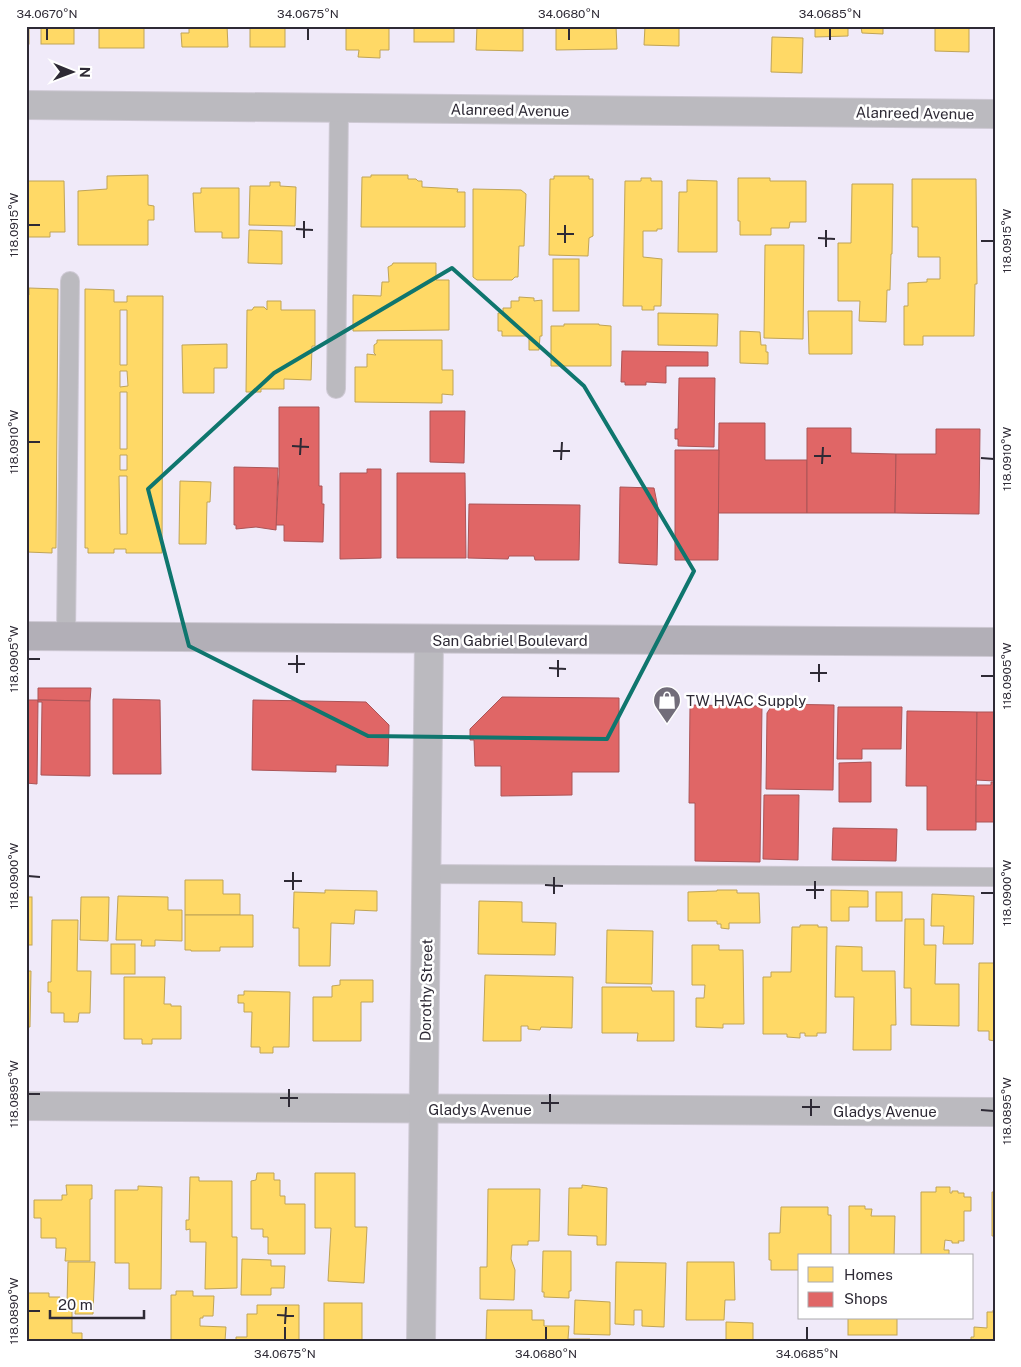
<svg xmlns="http://www.w3.org/2000/svg" width="1021" height="1367" viewBox="0 0 1021 1367" font-family="'Public Sans',sans-serif">
  <style>
    .homes { fill: #ffd966; stroke: #c0a457; fill-rule: evenodd }
    .shops { fill: #e06666; stroke: #ab5457 }
    .lines { fill: none; stroke-linecap: round; stroke-linejoin: round }
    .service-casing { stroke: #cec9d4; stroke-width: 20 }
    .minor-casing { stroke: #cec9d4; stroke-width: 30 }
    .secondary-casing { stroke: #cec9d4; stroke-width: 30 }
    .service { stroke: #bbbabf; stroke-width: 18 }
    .minor { stroke: #bbbabf; stroke-width: 28 }
    .secondary { stroke: #b2afb7; stroke-width: 28 }
    .marked { fill: none; stroke: #0f766e; stroke-width: 4; stroke-linejoin: round }
    .ticks { fill: none; stroke: #2e2a35; stroke-width: 2 }
    .labels { text-anchor: middle; dominant-baseline: central; stroke-width: 5; stroke-linejoin: round; paint-order: stroke }
    .street-label { font-size: 15px; fill: #2e2a35; stroke: #fff }
    .poi-label { font-size: 15px; fill: #2e2a35; stroke: #fff; text-anchor: start }
    .neatline { fill: none; stroke: #2e2a35; stroke-width: 2 }
    .ticks-label { font-size: 12px; text-anchor: middle; fill: #2e2a35 }
  </style>
  <rect width="100%" height="100%" fill="#f0eaf9"/>
  <g class="homes">
    <rect x="26" y="26" width="3" height="18"/>
    <rect x="41" y="26" width="33" height="18"/>
    <rect x="99" y="26" width="45" height="22"/>
    <polygon points="189,26 227,26 228,47 182,47 181,33 189,33"/>
    <rect x="250" y="26" width="35" height="21"/>
    <polygon points="346,26 389,26 389,50 380,50 380,58 358,57 359,50 346,50"/>
    <rect x="414" y="26" width="40" height="16"/>
    <polygon points="477,26 523,26 523,51 476,50"/>
    <polygon points="556,26 616,26 617,49 556,50"/>
    <polygon points="645,26 679,26 679,46 644,45"/>
    <rect x="729" y="26" width="38" height="2"/>
    <polygon points="815,26 883,26 883,34 862,33 861,27 848,27 848,36 815,37"/>
    <polygon points="935,26 969,26 969,52 935,51"/>
    <polygon points="772,37 803,38 802,73 771,72"/>
    <polygon points="148,175 148,205 154,206 154,220 148,220 148,245 78,245 78,191 107,189 107,176"/>
    <polygon points="371,175 408,175 408,179 416,179 418,181 422,181 422,187 458,189 457,192 465,192 465,227 361,227 362,177 371,177"/>
    <polygon points="554,176 589,176 589,179 593,179 593,236 589,238 588,256 549,255 550,179 554,179"/>
    <polygon points="641,178 651,178 651,181 662,181 662,229 657,229 657,231 643,231 643,257 662,259 661,306 654,306 654,310 642,310 642,306 623,306 625,181 641,181"/>
    <polygon points="738,178 770,178 770,181 806,181 806,222 790,222 789,228 771,228 771,235 740,235 740,221 738,221"/>
    <polygon points="912,179 976,179 977,284 975,284 974,336 923,336 923,345 904,345 904,306 908,306 908,283 927,282 927,279 940,279 940,257 918,257 918,227 912,227"/>
    <polygon points="687,180 717,181 717,252 678,252 679,192 687,192"/>
    <polygon points="26,181 64,181 65,232 50,232 50,237 26,237"/>
    <polygon points="270,182 280,182 280,186 296,187 295,226 249,225 250,186 270,186"/>
    <polygon points="852,184 893,184 892,254 891,254 890,290 887,290 886,322 859,321 860,301 838,301 838,243 851,243"/>
    <polygon points="201,188 239,188 239,238 222,238 222,232 195,232 193,193 201,193"/>
    <polygon points="473,189 521,190 526,194 524,246 519,246 518,277 515,277 512,280 477,280 473,277"/>
    <polygon points="249,230 282,231 282,264 248,263"/>
    <polygon points="765,245 804,245 803,339 764,338"/>
    <rect x="553" y="259" width="26" height="52"/>
    <polygon points="393,263 436,263 436,280 449,280 449,330 353,331 353,295 381,296 382,282 389,282 388,267 392,265"/>
    <polygon points="29,288 58,289 56,548 52,548 52,553 27,552 26,548 26,295 29,295"/>
    <path d="M85 289 114 290V302H127V296H163L162 553H126V549H114V553H88V548H85ZM120 310H127V365H120ZM120 371H127L128 386 120 387ZM120 392H127V449H120ZM120 455H127V470H120ZM119 476H127V534H120Z"/>
    <polygon points="519,297 534,298 534,301 542,300 542,336 540,336 539,350 529,350 529,336 502,336 502,331 498,331 498,313 503,313 503,308 511,308 511,301 519,301"/>
    <polygon points="267,301 281,301 281,310 315,310 315,346 312,346 311,380 284,379 284,389 261,389 261,392 246,392 247,310 252,310 254,307 264,307 267,310"/>
    <polygon points="808,311 852,311 852,354 809,354"/>
    <polygon points="658,313 718,314 717,346 658,345"/>
    <polygon points="564,324 599,324 599,325 611,326 611,366 551,366 551,326 564,326"/>
    <polygon points="740,331 760,332 761,345 766,345 766,352 768,352 768,364 740,363"/>
    <polygon points="377,340 442,340 442,370 453,370 453,395 442,394 442,403 355,402 355,367 367,367 367,354 376,355 374,353 374,345 377,343"/>
    <polygon points="227,344 227,368 214,368 214,393 183,393 182,345"/>
    <polygon points="180,481 211,482 210,502 207,502 206,544 179,544"/>
    <polygon points="185,880 223,880 223,894 240,894 240,915 185,915"/>
    <polygon points="325,890 377,891 377,911 355,910 354,924 331,923 330,966 299,966 299,928 293,928 294,892 325,893"/>
    <polygon points="717,890 737,890 737,893 759,893 760,923 729,923 729,929 721,928 721,924 717,924 717,921 688,921 688,892 717,891"/>
    <polygon points="831,890 868,891 868,907 849,907 849,921 831,921"/>
    <rect x="876" y="892" width="26" height="29"/>
    <polygon points="932,894 974,896 973,944 943,944 944,926 931,926"/>
    <polygon points="118,896 168,897 168,910 182,910 182,941 155,940 155,946 141,946 142,940 116,940"/>
    <rect x="26" y="897" width="6" height="48"/>
    <polygon points="81,897 109,897 108,941 80,940"/>
    <polygon points="479,901 522,902 522,922 556,923 555,955 478,954"/>
    <polygon points="185,915 253,915 253,947 220,947 220,951 191,951 191,950 185,950"/>
    <polygon points="905,919 924,919 924,945 936,945 935,984 959,984 959,1026 911,1025 911,988 904,988"/>
    <polygon points="52,920 78,920 77,971 91,971 90,1013 79,1013 78,1022 64,1022 64,1013 51,1013 51,992 48,992 48,982 51,982"/>
    <polygon points="800,925 818,925 818,927 827,927 826,1033 817,1033 817,1036 805,1036 805,1033 800,1033 800,1038 787,1037 787,1034 763,1034 763,977 771,977 771,972 791,972 792,927 800,927"/>
    <polygon points="607,930 653,931 652,984 606,983"/>
    <rect x="111" y="944" width="24" height="30"/>
    <polygon points="692,945 719,945 719,950 743,950 744,1024 723,1024 723,1028 696,1027 696,998 704,998 705,985 692,985"/>
    <polygon points="836,946 862,947 862,971 895,971 896,1025 891,1025 891,1050 853,1050 854,997 835,997"/>
    <polygon points="979,963 995,963 995,1041 989,1040 989,1031 978,1031"/>
    <polygon points="26,971 31,971 30,1027 26,1027"/>
    <polygon points="485,975 573,977 572,1028 541,1027 540,1030 528,1029 528,1026 521,1026 521,1041 483,1041"/>
    <polygon points="124,977 165,977 164,1004 171,1004 171,1006 181,1006 181,1039 152,1039 152,1044 142,1044 142,1039 124,1039"/>
    <polygon points="340,980 373,980 373,1002 361,1002 361,1041 313,1041 313,997 332,997 332,986 340,985"/>
    <polygon points="602,987 651,987 652,991 674,991 674,1041 637,1041 638,1033 602,1033"/>
    <polygon points="244,991 290,992 289,1047 273,1047 273,1053 260,1053 260,1047 251,1047 252,1012 244,1012 244,1003 238,1003 238,995 244,995"/>
    <polygon points="257,1173 274,1173 274,1180 280,1180 280,1196 285,1196 285,1204 305,1204 305,1254 268,1254 268,1237 263,1237 263,1229 251,1229 251,1181 256,1180"/>
    <polygon points="315,1173 355,1173 355,1227 367,1227 364,1283 328,1281 331,1228 315,1228"/>
    <polygon points="190,1177 199,1177 199,1181 232,1181 232,1237 237,1237 237,1288 205,1289 206,1242 190,1242 190,1229 186,1230 186,1220 189,1220"/>
    <polygon points="66,1185 92,1185 92,1199 90,1199 90,1261 65,1261 66,1248 56,1248 56,1238 41,1238 41,1218 34,1218 34,1200 62,1200 62,1195 67,1195"/>
    <polygon points="582,1185 607,1188 606,1245 597,1245 597,1236 568,1235 569,1188 582,1188"/>
    <polygon points="138,1186 162,1187 161,1289 129,1289 129,1263 115,1263 115,1190 138,1190"/>
    <polygon points="936,1187 950,1187 950,1193 952,1193 952,1191 958,1191 958,1193 964,1193 964,1197 971,1197 971,1211 964,1211 964,1241 958,1241 959,1243 952,1243 952,1241 945,1240 944,1250 949,1250 949,1256 921,1256 921,1192 936,1192"/>
    <polygon points="488,1189 540,1189 539,1241 528,1241 528,1245 512,1245 511,1259 515,1270 514,1300 480,1299 480,1267 487,1267"/>
    <polygon points="992,1192 995,1192 995,1241 994,1236 992,1236"/>
    <polygon points="849,1206 865,1206 865,1209 872,1209 871,1216 895,1216 894,1256 849,1256"/>
    <polygon points="781,1207 828,1207 828,1215 831,1215 831,1256 800,1256 800,1270 771,1270 771,1260 769,1260 769,1233 780,1233"/>
    <polygon points="543,1251 571,1251 571,1291 569,1291 569,1298 544,1297 544,1292 542,1292"/>
    <polygon points="242,1259 271,1260 271,1266 285,1266 284,1288 271,1288 271,1295 241,1295"/>
    <polygon points="68,1262 95,1262 93,1314 75,1314 76,1303 67,1303"/>
    <polygon points="616,1262 666,1263 664,1327 642,1326 642,1310 634,1310 634,1325 615,1324"/>
    <polygon points="687,1262 734,1262 735,1300 725,1300 724,1320 686,1320"/>
    <polygon points="176,1291 193,1291 193,1296 214,1296 213,1316 203,1316 203,1318 200,1318 200,1326 226,1327 225,1341 171,1341 171,1295 176,1295"/>
    <polygon points="26,1293 49,1293 49,1297 60,1297 60,1310 72,1310 72,1333 82,1333 82,1341 26,1341"/>
    <polygon points="575,1300 610,1302 610,1335 574,1334"/>
    <rect x="324" y="1303" width="38" height="38"/>
    <polygon points="257,1305 299,1305 299,1340 236,1341 236,1337 247,1337 247,1314 257,1314"/>
    <polygon points="487,1310 532,1310 532,1320 544,1320 544,1326 569,1326 568,1339 590,1339 590,1341 486,1341"/>
    <polygon points="993,1310 995,1310 995,1341 971,1341 971,1337 974,1337 974,1327 987,1328 987,1312 993,1312"/>
    <rect x="848" y="1318" width="49" height="17"/>
    <polygon points="726,1322 753,1323 753,1341 726,1341"/>
  </g>
  <g class="shops">
    <polygon points="622,351 708,352 708,366 666,366 666,383 646,382 646,385 625,385 625,382 621,382"/>
    <polygon points="679,378 715,378 714,447 678,446 678,439 675,439 675,429 678,429"/>
    <polygon points="279,407 319,407 319,486 322,486 322,504 324,504 323,542 284,541 284,525 276,525 279,474"/>
    <polygon points="430,411 465,411 464,463 430,462"/>
    <polygon points="719,423 765,423 765,460 807,460 807,513 718,513"/>
    <polygon points="807,428 851,428 851,453 896,454 895,513 807,513"/>
    <polygon points="936,429 980,429 979,514 895,513 896,454 936,454"/>
    <polygon points="675,450 719,450 718,560 675,560"/>
    <polygon points="234,467 278,468 276,530 256,527 236,529 236,525 234,525"/>
    <polygon points="367,469 381,469 381,558 340,559 340,473 367,473"/>
    <polygon points="397,473 465,473 466,558 397,558"/>
    <polygon points="620,487 654,488 658,508 657,565 619,563"/>
    <polygon points="469,504 580,505 579,560 535,560 534,556 509,556 508,559 468,558"/>
    <polygon points="38,688 91,688 90,701 38,700"/>
    <polygon points="502,697 619,698 619,772 572,772 572,795 501,796 501,766 475,766 474,740 470,740 470,729"/>
    <polygon points="113,699 160,700 161,774 113,774"/>
    <polygon points="26,700 38,700 37,784 26,783"/>
    <polygon points="38,700 90,701 90,776 41,775 42,702 38,702"/>
    <polygon points="253,700 366,702 389,725 388,766 336,765 336,772 252,770"/>
    <polygon points="773,704 834,705 833,790 766,789 767,713"/>
    <polygon points="690,705 762,706 760,862 695,861 695,803 689,803"/>
    <polygon points="838,707 902,707 901,749 862,749 862,759 837,759"/>
    <polygon points="907,711 977,712 976,830 927,830 927,786 906,786"/>
    <polygon points="977,712 995,712 995,781 976,780"/>
    <polygon points="871,762 871,802 839,802 839,763"/>
    <polygon points="991,782 995,782 995,822 976,822 976,785 991,785"/>
    <polygon points="764,795 799,795 798,860 763,859"/>
    <polygon points="833,828 897,829 896,861 832,860"/>
  </g>
  <g class="lines">
    <g class="service-casing">
      <g id="service">
        <polyline points="336,389 339,108"/>
        <polyline points="66,636 70,281"/>
        <polyline points="427,874 995,877"/>
      </g>
    </g>
    <g class="minor-casing">
      <g id="minor">
        <polyline points="26,105 995,114"/>
        <polyline points="26,1106 995,1112"/>
        <polyline points="421,1341 429,640"/>
      </g>
    </g>
    <g class="secondary-casing">
      <polyline id="secondary" points="26,636 995,642"/>
    </g>
    <use href="#service" class="service"/>
    <use href="#minor" class="minor"/>
    <use href="#secondary" class="secondary"/>
  </g>
  <path class="marked" d="M452 268 584 386 694 571 607 739 368 736 189 646 148 489 274 373Z"/>
  <path class="ticks" d="M47 40V28M308 40V28M569 40V28M830 40V28M28 225H40M296 229 313 230M557 234H574M304 238V221M818 238 835 239M981 241H994M565 243V225M826 247V230M28 442H40M292 446 309 447M553 451H570M300 455 301 438M814 456H831M981 458 994 459M561 460 562 442M822 464 823 447M28 659H40M288 664H305M549 668 566 669M297 673V655M810 673H827M981 676H994M558 677V660M819 682V664M28 876 40 877M284 881H302M545 885 563 886M293 890V872M806 890H824M981 893H994M554 894V877M815 899V881M28 1094H40M280 1098H298M541 1103H559M289 1107V1089M802 1107H820M981 1110 994 1111M550 1112V1094M811 1116V1099M28 1311H40M277 1315 294 1316M285 1324 286 1307M285 1340V1327M546 1340V1327M807 1340V1327"/>
  <defs>
    <g id="shop-pin" transform="scale(1.4375)"><path d="M0 17L-7.5 6A9.5 9.5 0 1 1 7.5 6Z" fill="#726d7a" stroke="#fff"/><path d="M-5-2.5h2.3a2.7 3.5 0 0 1 5.4 0H5L5.5 6h-11ZM-1.5-2.5h3a1.5 2.3 0 0 0-3 0Z" fill="#fff"/></g>
  </defs>
  <g fill-rule="evenodd">
    <use href="#shop-pin" x="667" y="700"/>
  </g>
  <g class="labels">
    <g class="street-label">
      <text transform="translate(510 110) rotate(1)">Alanreed Avenue</text>
      <text transform="translate(915 113) rotate(1)">Alanreed Avenue</text>
      <text x="510" y="640">San Gabriel Boulevard</text>
      <text transform="translate(426 990) rotate(-89)">Dorothy Street</text>
      <text x="480" y="1109">Gladys Avenue</text>
      <text x="885" y="1111">Gladys Avenue</text>
    </g>
    <g class="poi-label">
      <text x="686" y="700">TW HVAC Supply</text>
    </g>
  </g>
  <rect width="1021" height="1367" fill="none" stroke="#ffffff" stroke-width="55"/>
  <rect x="798" y="1254" width="175" height="65" fill="#ffffff" stroke="#abaaae"/>
  <rect x="808" y="1267" width="25" height="15" fill="#ffd966" stroke="#abaaae"/>
  <text x="844" y="1280" font-size="15" fill="#2e2a35">Homes</text>
  <rect x="808" y="1292" width="25" height="15" fill="#e06666" stroke="#abaaae"/>
  <text x="844" y="1304" font-size="15" fill="#2e2a35">Shops</text>
  <g transform="translate(72 72) rotate(91)" stroke="#ffffff" stroke-width="4" paint-order="stroke">
  <path d="M0-4L9 19L0 12L-9 19Z" fill="#2e2a35"/>
  <text y="-8" font-size="14" font-weight="bold" text-anchor="middle" fill="#2e2a35">N</text>
  </g>
  <path d="M50 1310v8h94v-8" fill="none" stroke="#2e2a35" stroke-width="2.5"/>
  <text x="58" y="1310" font-size="15" fill="#2e2a35" stroke="#ffffff" stroke-width="4" paint-order="stroke">20 m</text>
  <rect x="28" y="28" width="966" height="1312" class="neatline"/>
  <g class="ticks-label">
    <text x="47" y="18">34.0670°N</text>
    <text x="308" y="18">34.0675°N</text>
    <text x="569" y="18">34.0680°N</text>
    <text x="830" y="18">34.0685°N</text>
    <text transform="translate(14 225) rotate(-90)" y="4">118.0915°W</text>
    <text transform="translate(1007 241) rotate(-90)" y="4">118.0915°W</text>
    <text transform="translate(14 442) rotate(-90)" y="4">118.0910°W</text>
    <text transform="translate(1007 459) rotate(-90)" y="4">118.0910°W</text>
    <text transform="translate(14 659) rotate(-90)" y="4">118.0905°W</text>
    <text transform="translate(1007 676) rotate(-90)" y="4">118.0905°W</text>
    <text transform="translate(14 876) rotate(-90)" y="4">118.0900°W</text>
    <text transform="translate(1007 893) rotate(-90)" y="4">118.0900°W</text>
    <text transform="translate(14 1094) rotate(-90)" y="4">118.0895°W</text>
    <text transform="translate(1007 1111) rotate(-90)" y="4">118.0895°W</text>
    <text transform="translate(14 1311) rotate(-90)" y="4">118.0890°W</text>
    <text x="285" y="1358">34.0675°N</text>
    <text x="546" y="1358">34.0680°N</text>
    <text x="807" y="1358">34.0685°N</text>
  </g>
</svg>
